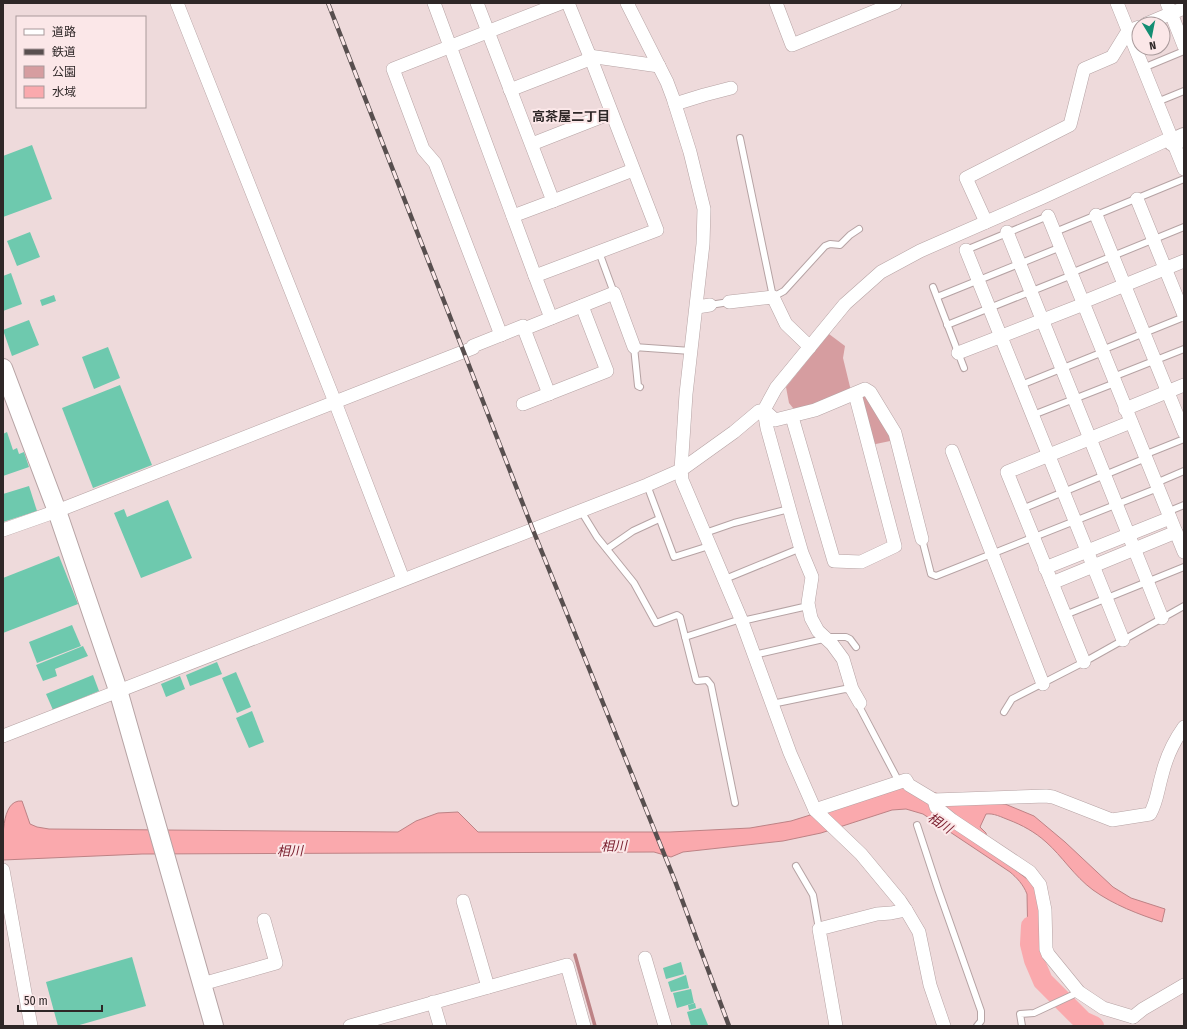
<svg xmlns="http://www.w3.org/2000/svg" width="1187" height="1029" viewBox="0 0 1187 1029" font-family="'Fira Sans Condensed','Noto Sans JP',sans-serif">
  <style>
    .green { fill: #d69da0 }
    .water { fill: #faa9ad; stroke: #bd8285 }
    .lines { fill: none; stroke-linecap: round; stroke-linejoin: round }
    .stream { stroke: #bd8285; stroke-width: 3.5 }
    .river { stroke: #faa9ad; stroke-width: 20 }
    .building { fill: #6ec9ae }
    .lane-casing { stroke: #b6a3a4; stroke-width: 8 }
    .street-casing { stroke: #b6a3a4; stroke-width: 14 }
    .secondary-casing { stroke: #b6a3a4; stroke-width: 20 }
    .lane { stroke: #fff; stroke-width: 6 }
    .street { stroke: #fff; stroke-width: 13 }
    .secondary { stroke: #fff; stroke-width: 18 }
    .rail-casing { stroke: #584f4f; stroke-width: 4.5 }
    .rail { stroke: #fbe7e8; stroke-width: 3; stroke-dasharray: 9; stroke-linecap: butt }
    .labels { text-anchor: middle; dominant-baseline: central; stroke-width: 4; stroke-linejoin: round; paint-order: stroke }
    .neighbourhood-label { font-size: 13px; font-weight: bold; fill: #2e2727; stroke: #fbe7e8 }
    .water-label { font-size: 13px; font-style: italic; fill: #771a2a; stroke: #fbe7e8 }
  </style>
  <rect width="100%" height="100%" fill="#eedadb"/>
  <g class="green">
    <polygon points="829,334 845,346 843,358 851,391 797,413 789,403 786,387"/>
    <polygon points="863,393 895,440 871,445 859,394"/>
  </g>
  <path class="water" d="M903 786 940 794 1005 804 1034 816 1065 842 1113 887 1131 898 1165 909 1162 922C1138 914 1114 905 1093 890 1074 876 1062 856 1046 842 1035 832 1022 825 1009 820 1001 817 994 813 986 814L980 827 986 833 988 849 1031 882 1037 892 1040 917 1038 953 1051 994 1028 945 1027 894C1023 884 1017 878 1010 872L923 814 906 809 892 810 821 833 783 841 683 852 671 857 654 852 142 854 3 860C3 843 0 799 22 801L30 824 37 827 49 829 398 832 416 821 438 813 458 812 478 832H670L750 828 791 821Z"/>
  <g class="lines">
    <polyline class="stream" points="575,955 595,1026"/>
    <polyline class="river" points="1031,926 1030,944 1034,960 1043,981 1083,1021 1094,1026"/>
  </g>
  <g class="building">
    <polygon points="32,145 52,199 3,217 3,156"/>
    <polygon points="30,232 40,257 17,266 7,241"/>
    <polygon points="11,273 22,304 3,311 3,276"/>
    <polygon points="54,295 56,301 42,306 40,300"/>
    <polygon points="29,320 39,345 12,356 3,330"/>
    <polygon points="108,347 120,378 94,389 82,357"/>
    <polygon points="120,385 152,465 93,488 62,408"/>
    <polygon points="7,432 13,450 17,448 19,454 24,452 29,467 3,476 3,434"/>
    <polygon points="29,486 37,511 3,522 3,494"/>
    <polygon points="168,500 192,558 141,578 114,513 124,509 127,517"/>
    <polygon points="59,556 78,604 3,633 3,578"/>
    <polygon points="72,625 81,646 37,663 29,642"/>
    <polygon points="83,646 88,656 55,669 57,676 43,681 36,665"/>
    <polygon points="217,662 222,674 190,686 186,675"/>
    <polygon points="236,672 251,707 237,713 222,678"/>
    <polygon points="93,675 99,691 53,710 46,694"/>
    <polygon points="180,676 185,689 166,697 161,684"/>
    <polygon points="252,711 264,742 249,748 236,718"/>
    <polygon points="132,957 146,1006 76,1026 58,1026 46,982"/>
    <polygon points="681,962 684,974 666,979 663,968"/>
    <polygon points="686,975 689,988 671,992 668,982"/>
    <polygon points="691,989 694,1003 677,1008 673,993"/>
    <polygon points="695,1003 696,1008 689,1010 688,1005"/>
    <polygon points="701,1008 708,1025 691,1026 687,1012"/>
  </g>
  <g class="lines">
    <g class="lane-casing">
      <g id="lane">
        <polyline points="1143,68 1184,51"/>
        <polyline points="1157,102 1184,91"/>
        <polyline points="740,138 773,297 784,291 825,246 830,244 840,245 850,235 859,229"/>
        <polyline points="1055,232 1184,179"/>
        <polyline points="966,250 1048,216"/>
        <polyline points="599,252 614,293"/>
        <polyline points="1071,273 1184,227"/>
        <polyline points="933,287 964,368"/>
        <polyline points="937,297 1061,247"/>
        <polyline points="710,305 729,302"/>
        <polyline points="947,325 1072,275"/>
        <polyline points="1102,350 1184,317"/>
        <polyline points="1113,377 1184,349"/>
        <polyline points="1021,385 1103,352"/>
        <polyline points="640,387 638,386 634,347 691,351"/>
        <polyline points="1033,415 1115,383"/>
        <polyline points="1144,455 1184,439"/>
        <polyline points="1156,483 1184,471"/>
        <polyline points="647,485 674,557 709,546"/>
        <polyline points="1022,509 1146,458"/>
        <polyline points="581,511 597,537 634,583 656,623 677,615 680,617 696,680 697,681 707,680 711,685 735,803"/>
        <polyline points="1167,512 1184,505"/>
        <polyline points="705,533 734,523 789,509"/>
        <polyline points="922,539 931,574 936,576 1158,488"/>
        <polyline points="607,549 633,531 659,519"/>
        <polyline points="725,579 801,548"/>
        <polyline points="1065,615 1184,567"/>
        <polyline points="742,621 808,606"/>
        <polyline points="685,637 741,619"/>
        <polyline points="754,655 832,637 846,637 850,639 856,647"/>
        <polyline points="860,703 860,708 899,782"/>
        <polyline points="772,704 845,689 852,690"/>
        <polyline points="1004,712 1012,699 1084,662 1184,606"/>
        <polyline points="917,825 938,889 981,1011 981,1021 977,1026"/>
        <polyline points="796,866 813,895 819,929"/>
        <polyline points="1022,1026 1020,1014 1034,1013 1079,992"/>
      </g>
    </g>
    <g class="street-casing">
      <g id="street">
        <polyline points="177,3 335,402 403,579"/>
        <polyline points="434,3 535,276 657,230 593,64 568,3"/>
        <polyline points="477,3 553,201 513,216"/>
        <polyline points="627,3 667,82 673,98 690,152 704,209 703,244 686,394 681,470 682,480 741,619 790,753 815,810 861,854 900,901 906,910 919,932 930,985 944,1026"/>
        <polyline points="776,3 792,45 895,3"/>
        <polyline points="1117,3 1184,169"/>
        <polyline points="1167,3 1184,46"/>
        <polyline points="1146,24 1184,8"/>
        <polyline points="589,56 659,66"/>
        <polyline points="510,90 590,59"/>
        <polyline points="675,104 704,95 731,88"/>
        <polyline points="532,144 611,113"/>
        <polyline points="1137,199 1184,315"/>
        <polyline points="553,201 633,170"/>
        <polyline points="1096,215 1184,432"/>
        <polyline points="1048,216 1184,552"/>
        <polyline points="986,222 966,178 1070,125 1084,69 1112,57 1128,31 1139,27"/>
        <polyline points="1007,232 1162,618"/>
        <polyline points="966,250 1123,640"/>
        <polyline points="535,276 551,318"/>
        <polyline points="729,302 773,297 786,324 810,347"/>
        <polyline points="1083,302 1184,261"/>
        <polyline points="697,307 710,305"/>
        <polyline points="524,329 549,394"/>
        <polyline points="501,335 435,163 423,149 393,69 561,3"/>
        <polyline points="958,353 1084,304"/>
        <polyline points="523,404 607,371 582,306"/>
        <polyline points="1125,409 1184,385"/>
        <polyline points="764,410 767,428 793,522 802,553 812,577 808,603 811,618 818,631 832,644 843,659 852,689 860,703"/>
        <polyline points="764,410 775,420 815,410 865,389 870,392 895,433 922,539"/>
        <polyline points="792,417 834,561 861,562 895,546 855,394"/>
        <polyline points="952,451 1043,684"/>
        <polyline points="3,530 57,511 473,348 473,346 523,326 524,329 614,293 634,347"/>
        <polyline points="1045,568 1170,518"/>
        <polyline points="1052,583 1176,532"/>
        <polyline points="1084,662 1007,472 1131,422"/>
        <polyline points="3,736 647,485 681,470 734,432 759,411 764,410 776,388 845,304 881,272 920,251 1041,198 1171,138"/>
        <polyline points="934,800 936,807 952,820 1030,872 1040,885 1045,910 1046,949 1048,954 1079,992 1103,1008 1133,1017"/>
        <path d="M815 810 906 780 909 785 934 800 1046 796 1053 797 1112 820 1150 814C1157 802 1158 788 1162 775 1166 758 1174 741 1184 727"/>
        <polyline points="3,870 31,1026"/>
        <polyline points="463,901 488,987"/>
        <polyline points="645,958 665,1026"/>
        <polyline points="202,984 276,963 264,920"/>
        <polyline points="433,1002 440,1026"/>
        <polyline points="1133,1017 1143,1009 1184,985"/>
        <polyline points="350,1026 567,965 584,1026"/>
        <polyline points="836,1026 819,929 877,914 891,913 906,910"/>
      </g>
    </g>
    <g class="secondary-casing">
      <g id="secondary">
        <polyline points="1173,142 1184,137"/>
        <polyline points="3,368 57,511 118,690 214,1026"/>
      </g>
    </g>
    <use href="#lane" class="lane"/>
    <use href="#street" class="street"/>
    <use href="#secondary" class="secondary"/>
    <g class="rail-casing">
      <polyline id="rail" points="328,3 533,530 675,881 729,1026"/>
    </g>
    <use href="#rail" class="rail"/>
  </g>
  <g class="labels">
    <g class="neighbourhood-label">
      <text x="571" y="116">高茶屋二丁目</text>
    </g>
    <g class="water-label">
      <text transform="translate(940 823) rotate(33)">相川</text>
      <text transform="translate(614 846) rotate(-1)">相川</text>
      <text transform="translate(290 851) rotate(-1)">相川</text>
    </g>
  </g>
  <rect width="1187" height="1029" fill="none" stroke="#2e2727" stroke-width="8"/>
  <rect x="16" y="16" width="130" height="92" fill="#fbe7e8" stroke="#a99a9b"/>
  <rect x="24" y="29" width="20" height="6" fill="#ffffff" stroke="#a99a9b"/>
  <text x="52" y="36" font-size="12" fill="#2e2727">道路</text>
  <rect x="24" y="49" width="20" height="6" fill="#584f4f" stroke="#a99a9b"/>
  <text x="52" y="56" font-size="12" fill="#2e2727">鉄道</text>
  <rect x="24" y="66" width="20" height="12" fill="#d69da0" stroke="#a99a9b"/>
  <text x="52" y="76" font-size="12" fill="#2e2727">公園</text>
  <rect x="24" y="86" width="20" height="12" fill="#faa9ad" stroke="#a99a9b"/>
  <text x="52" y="96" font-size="12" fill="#2e2727">水域</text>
  <g transform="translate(1151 36) rotate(170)"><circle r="19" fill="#fbe7e8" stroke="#a99a9b"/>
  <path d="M0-3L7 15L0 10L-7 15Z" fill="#138e73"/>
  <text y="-6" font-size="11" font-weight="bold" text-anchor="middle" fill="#2e2727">N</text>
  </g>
  <path d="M18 1005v6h84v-6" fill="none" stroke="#2e2727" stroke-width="2"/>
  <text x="24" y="1005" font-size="12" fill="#2e2727" stroke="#fbe7e8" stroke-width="3" paint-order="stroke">50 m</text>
</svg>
